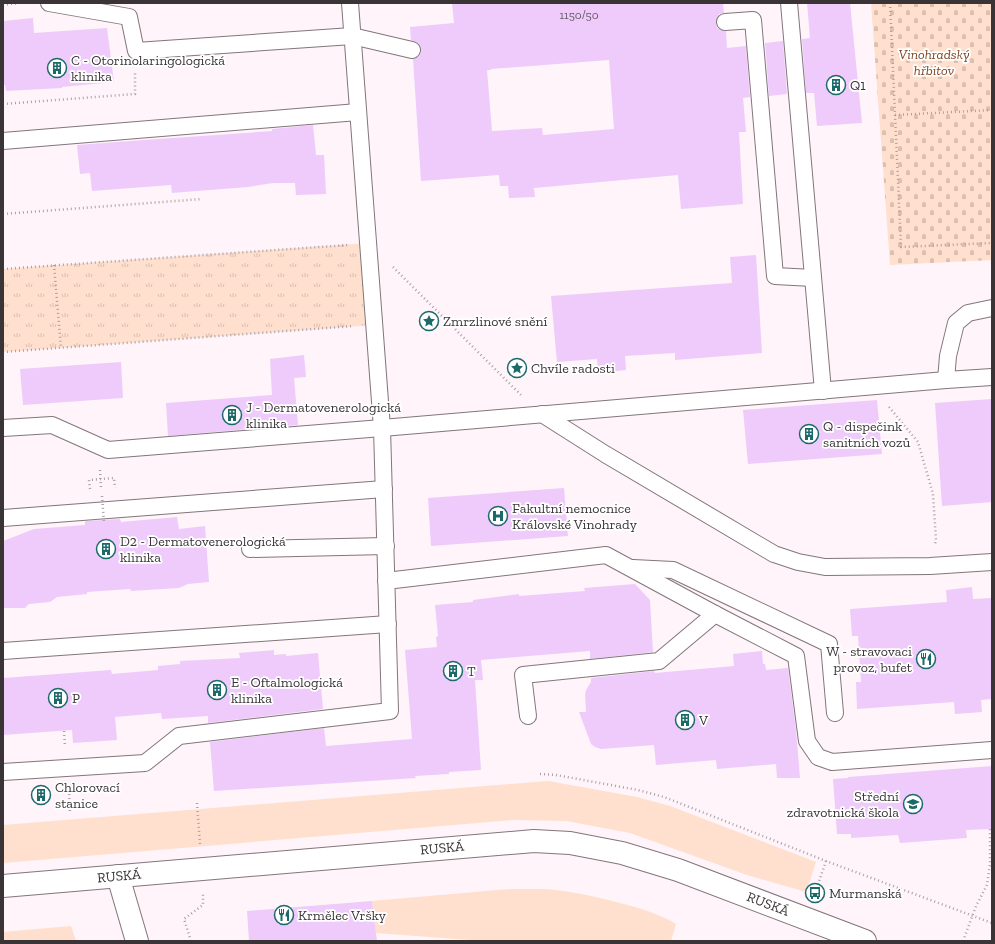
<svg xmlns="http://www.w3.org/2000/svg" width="995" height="944" viewBox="0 0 995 944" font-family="'Zilla Slab',serif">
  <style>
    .grass { fill: #ffdfce }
    .cemetery { fill: url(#cemetery-stones) }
    .park { fill: url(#park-tufts) }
    .building { fill: #efcbfb; fill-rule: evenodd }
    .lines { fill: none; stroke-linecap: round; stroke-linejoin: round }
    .service-casing { stroke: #83757b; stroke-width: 18 }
    .minor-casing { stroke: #83757b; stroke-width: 24 }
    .tertiary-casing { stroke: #83757b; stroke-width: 24 }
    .path { stroke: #a9a1a5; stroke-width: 2.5; stroke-dasharray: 1 3; stroke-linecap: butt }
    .service { stroke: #fff; stroke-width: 16 }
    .minor { stroke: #fff; stroke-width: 22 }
    .tertiary { stroke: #fff; stroke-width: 22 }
    .path-bridge { stroke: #a9a1a5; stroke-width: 2.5; stroke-dasharray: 1 3; stroke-linecap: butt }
    .labels { text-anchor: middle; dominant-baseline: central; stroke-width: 3.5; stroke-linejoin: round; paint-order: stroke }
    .number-label { font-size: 12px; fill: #675a68 }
    .park-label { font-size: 14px; font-style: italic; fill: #804523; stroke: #fff }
    .poi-label { font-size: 14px; fill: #3a3437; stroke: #fff; text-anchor: start }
    .street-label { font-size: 14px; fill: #3a3437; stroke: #fff }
  </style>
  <defs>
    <pattern id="cemetery-stones" width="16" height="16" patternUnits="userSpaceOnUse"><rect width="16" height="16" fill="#ffdfce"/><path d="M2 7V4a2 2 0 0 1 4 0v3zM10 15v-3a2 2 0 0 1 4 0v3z" fill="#dbc0b2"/></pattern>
    <pattern id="park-tufts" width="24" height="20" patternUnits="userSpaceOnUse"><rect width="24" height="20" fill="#ffdfce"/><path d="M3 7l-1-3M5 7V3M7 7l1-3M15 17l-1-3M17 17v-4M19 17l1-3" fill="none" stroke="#dbc0b2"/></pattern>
  </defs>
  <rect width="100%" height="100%" fill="#fef4f9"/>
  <g class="grass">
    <polygon points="548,781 637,797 670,806 816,862 806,892 747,875 630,833 566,821 513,820 3,863 3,825"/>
    <path d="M509 889C522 889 534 889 546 889 570 891 593 896 616 902 636 907 658 913 676 924L671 941H483L376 933 372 901Z"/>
    <polygon points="71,926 76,941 3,941 3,932"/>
  </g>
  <polygon class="cemetery" points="871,3 992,3 992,260 890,265"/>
  <polygon class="park" points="368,243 374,325 3,352 3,269"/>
  <g class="building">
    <path d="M452 3H723L724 13 719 14 717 18 716 23 717 28 721 30 726 31 727 48 746 46 750 97 743 98 746 132H739L743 204 681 209 678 175 534 188 535 197 509 198 508 186H500L499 175 421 181 413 59H415L419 56 421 52V48L418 43 411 40 410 27 454 23ZM609 60 614 129 543 135 542 128 492 131 487 70H491V69Z"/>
    <polygon points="807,3 850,3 862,123 817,126 814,93 806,93 802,39 810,38"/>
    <polygon points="33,18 34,33 107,28 114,82 62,87 62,88 6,91 5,85 3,85 3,21"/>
    <polygon points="783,41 787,94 769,96 765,43"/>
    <polygon points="313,125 316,155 324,155 326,194 296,195 295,183 273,183 248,187 172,193 171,185 92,191 90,173 80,174 77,145 144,140 272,131 272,129"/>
    <polygon points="756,255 762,353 675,360 675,353 625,356 626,370 598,373 597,359 557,362 551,296 732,283 730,257"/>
    <polygon points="304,355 306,377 294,378 298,425 168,436 166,403 272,395 270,359"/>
    <polygon points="121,362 123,398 23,405 20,369"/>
    <polygon points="992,399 992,502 942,506 935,403"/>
    <polygon points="877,400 882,454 748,464 743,410"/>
    <polygon points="564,488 568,536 431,546 428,498"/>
    <polygon points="177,517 179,529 205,526 209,582 188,584 179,588 131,591 130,589 87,592 87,594 57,597 50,602 29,604 25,608 3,608 3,541 34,529 85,525 85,521 120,519 121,522"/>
    <polygon points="635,584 650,600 653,652 590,659 590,651 481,660 483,680 475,680 481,770 449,772 449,774 415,776 416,778 214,791 210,742 324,728 326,746 412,739 405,650 437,647 436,637 438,636 435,605 473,602 473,600 519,594 519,596 585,591 584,588"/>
    <polygon points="972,587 973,599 992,598 992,699 981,700 982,712 955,714 954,702 857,709 856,682 861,682 858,636 852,636 850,609 947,602 946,590"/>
    <polygon points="274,650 274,655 286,654 286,656 318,653 323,709 208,723 208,716 162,719 161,713 115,717 117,740 73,743 72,730 3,735 3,678 111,670 112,674 158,670 158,666 180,664 180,661 240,658 239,653"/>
    <polygon points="762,651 763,664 765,664 766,670 788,668 796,730 800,778 777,778 776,764 717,769 716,760 656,765 654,745 601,749 595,747 591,744 579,712 586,712 585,695 586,690 591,682 591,678 654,671 655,673 734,666 733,654"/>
    <polygon points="992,766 992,829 966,830 967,838 900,843 898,835 851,838 851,834 837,834 833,779 848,778 848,777"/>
    <polygon points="372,901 377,941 249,941 247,911"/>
  </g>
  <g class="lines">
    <g class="service-casing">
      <g id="service">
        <polyline points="49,3 129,17 136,51 352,36 412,50"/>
        <polyline points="789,3 823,391"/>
        <polyline points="725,22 753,20 775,276 813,278"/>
        <polyline points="3,141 358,112"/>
        <polyline points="946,380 948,356 956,323 968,313 992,308"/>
        <polyline points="542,414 605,454 774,554 798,562 825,567 930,566 992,562"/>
        <polyline points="3,428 52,425 108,450 382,428 946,380 992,377"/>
        <polyline points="3,518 384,489"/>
        <polyline points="250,549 386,546"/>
        <polyline points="633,568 673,570 829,644 835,713"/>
        <polyline points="386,581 606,555 715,614 796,656 807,741 818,757 832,762 992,750"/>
        <polyline points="3,651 388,624"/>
        <polyline points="528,716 523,675 659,661 715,614"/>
        <polyline points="3,772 145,763 179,736 390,711 382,428 350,3"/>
      </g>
    </g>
    <g class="minor-casing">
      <polyline id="minor" points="118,876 137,941"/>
    </g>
    <g class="tertiary-casing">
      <polyline id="tertiary" points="3,886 534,841 570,843 622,853 678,870 865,941"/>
    </g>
    <g class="path">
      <polyline points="890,3 901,247 992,243"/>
      <polyline points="3,5 19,3"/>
      <polyline points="3,104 135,94 135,72"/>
      <polyline points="895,115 992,110"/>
      <polyline points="3,214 202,199"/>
      <polyline points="54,265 61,348"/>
      <polyline points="393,267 521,395"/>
      <polyline points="3,269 348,245"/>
      <polyline points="3,352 354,326"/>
      <polyline points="889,407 918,442 933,494 936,540 935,544"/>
      <polyline points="100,470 101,488"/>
      <polyline points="90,489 89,480 114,478 115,488"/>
      <polyline points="64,731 65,747"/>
      <polyline points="540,774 556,775 638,790 664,797 826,861 992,923"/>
      <polyline points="69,790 70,813"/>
      <polyline points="197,803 200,844"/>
      <polyline points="814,896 826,861"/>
      <polyline points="191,941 184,919 203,905 203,893"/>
      <polyline points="963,941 976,906 987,885 990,864 990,829"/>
    </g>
    <use href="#service" class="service"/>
    <use href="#minor" class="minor"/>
    <use href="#tertiary" class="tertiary"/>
    <polyline class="path-bridge" points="102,496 104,522"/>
  </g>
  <defs>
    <g id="building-ring" transform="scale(1)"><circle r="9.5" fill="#fff" stroke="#1c696a" stroke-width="1.5"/><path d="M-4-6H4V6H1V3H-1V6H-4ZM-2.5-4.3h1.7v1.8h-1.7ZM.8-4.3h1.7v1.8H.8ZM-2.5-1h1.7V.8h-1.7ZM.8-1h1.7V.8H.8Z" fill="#1c696a"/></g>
    <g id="sight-ring" transform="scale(1)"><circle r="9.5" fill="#fff" stroke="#1c696a" stroke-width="1.5"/><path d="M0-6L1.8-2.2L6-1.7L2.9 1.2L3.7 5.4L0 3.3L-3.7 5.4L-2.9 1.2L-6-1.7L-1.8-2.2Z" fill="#1c696a"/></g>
    <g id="hospital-ring" transform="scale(1)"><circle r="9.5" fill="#fff" stroke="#1c696a" stroke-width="1.5"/><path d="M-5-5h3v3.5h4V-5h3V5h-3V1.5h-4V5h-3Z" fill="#1c696a"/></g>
    <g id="restaurant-ring" transform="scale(1)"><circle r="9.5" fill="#fff" stroke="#1c696a" stroke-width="1.5"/><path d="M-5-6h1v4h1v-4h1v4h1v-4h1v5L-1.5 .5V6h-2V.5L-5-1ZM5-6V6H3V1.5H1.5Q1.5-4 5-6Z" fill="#1c696a"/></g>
    <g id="university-ring" transform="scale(1)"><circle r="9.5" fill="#fff" stroke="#1c696a" stroke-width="1.5"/><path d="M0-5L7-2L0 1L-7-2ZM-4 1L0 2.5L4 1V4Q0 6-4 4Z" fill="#1c696a"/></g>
    <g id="bus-ring" transform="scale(1)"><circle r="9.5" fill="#fff" stroke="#1c696a" stroke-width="1.5"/><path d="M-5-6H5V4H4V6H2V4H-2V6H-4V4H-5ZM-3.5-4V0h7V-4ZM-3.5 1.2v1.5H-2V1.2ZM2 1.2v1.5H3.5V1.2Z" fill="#1c696a"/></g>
  </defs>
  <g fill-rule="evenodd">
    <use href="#building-ring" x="57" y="68"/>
    <use href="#building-ring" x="836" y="85"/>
    <use href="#sight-ring" x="429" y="321"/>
    <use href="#sight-ring" x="517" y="368"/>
    <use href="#building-ring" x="232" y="415"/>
    <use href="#building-ring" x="809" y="434"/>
    <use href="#hospital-ring" x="498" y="516"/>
    <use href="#building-ring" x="106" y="549"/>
    <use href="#restaurant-ring" x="926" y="659"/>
    <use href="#building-ring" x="453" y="671"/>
    <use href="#building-ring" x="217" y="690"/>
    <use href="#building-ring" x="58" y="698"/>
    <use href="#building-ring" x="685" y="720"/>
    <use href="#building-ring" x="41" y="795"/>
    <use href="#university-ring" x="913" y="804"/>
    <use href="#bus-ring" x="815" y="893"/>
    <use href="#restaurant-ring" x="284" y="915"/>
  </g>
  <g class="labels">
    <g class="number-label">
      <text x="579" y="15">1150/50</text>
    </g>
    <g class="park-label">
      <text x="934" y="54">Vinohradský<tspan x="934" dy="16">hřbitov</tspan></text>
    </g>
    <g class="poi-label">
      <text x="71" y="60">C - Otorinolaringologická<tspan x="71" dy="16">klinika</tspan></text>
      <text x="850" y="85">Q1</text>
      <text x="443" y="321">Zmrzlinové snění</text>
      <text x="531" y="368">Chvíle radosti</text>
      <text x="246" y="407">J - Dermatovenerologická<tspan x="246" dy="16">klinika</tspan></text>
      <text x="823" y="426">Q - dispečink<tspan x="823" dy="16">sanitních vozů</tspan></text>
      <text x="512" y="508">Fakultní nemocnice<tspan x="512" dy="16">Královské Vinohrady</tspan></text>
      <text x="120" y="541">D2 - Dermatovenerologická<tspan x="120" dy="16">klinika</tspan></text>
      <text x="912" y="651" text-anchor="end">W - stravovaci<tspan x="912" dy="16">provoz, bufet</tspan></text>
      <text x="467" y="671">T</text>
      <text x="231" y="682">E - Oftalmologická<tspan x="231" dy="16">klinika</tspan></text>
      <text x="72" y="698">P</text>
      <text x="699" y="720">V</text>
      <text x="55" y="787">Chlorovací<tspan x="55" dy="16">stanice</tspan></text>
      <text x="899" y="796" text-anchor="end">Střední<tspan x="899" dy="16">zdravotnická škola</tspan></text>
      <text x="829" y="893">Murmanská</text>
      <text x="298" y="915">Krmělec Vršky</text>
    </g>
    <g class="street-label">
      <text transform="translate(442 848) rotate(-5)">RUSKÁ</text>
      <text transform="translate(119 876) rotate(-5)">RUSKÁ</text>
      <text transform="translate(768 904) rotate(21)">RUSKÁ</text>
    </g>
  </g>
  <rect width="995" height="944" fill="none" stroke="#3a3437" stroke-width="8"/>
</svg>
